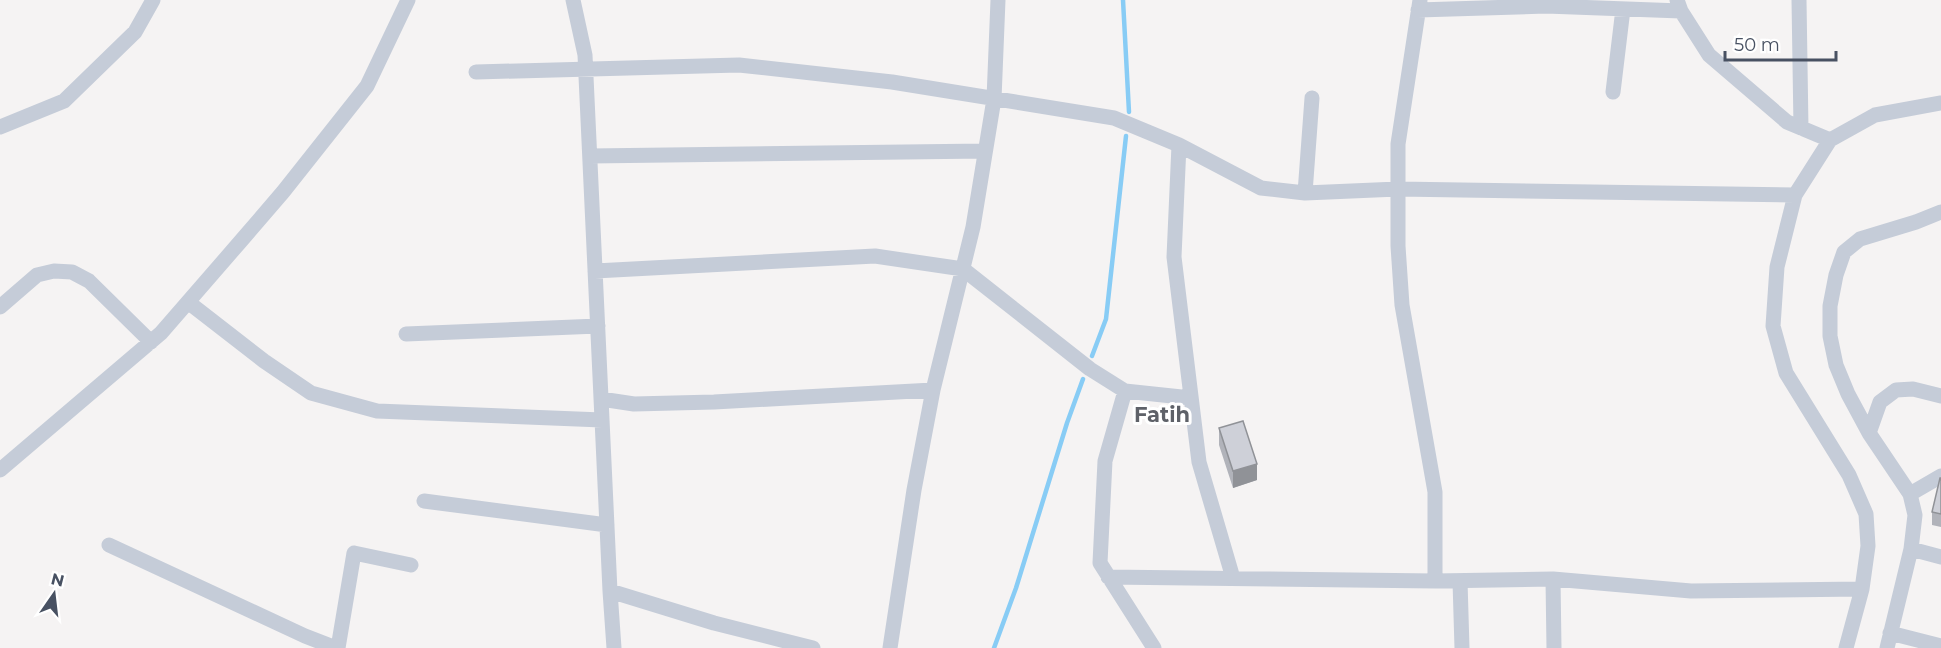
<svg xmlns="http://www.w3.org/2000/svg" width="1941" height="648" viewBox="0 0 1941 648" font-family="Montserrat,sans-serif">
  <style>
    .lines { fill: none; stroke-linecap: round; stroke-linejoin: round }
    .stream { stroke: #88ccf5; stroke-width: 4.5 }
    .minor { stroke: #c5ccd8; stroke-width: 15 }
    .wall { fill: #b1b3ba }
    .shaded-wall { fill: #909297 }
    .building { fill: #ced0d8; stroke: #909297; stroke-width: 1.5 }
    .labels { text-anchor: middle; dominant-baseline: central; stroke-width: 6; stroke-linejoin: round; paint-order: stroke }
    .district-label { font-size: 21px; font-weight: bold; fill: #5e6168; stroke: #fff }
  </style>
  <rect width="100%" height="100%" fill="#f5f3f3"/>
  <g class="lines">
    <!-- stream -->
    <path class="stream" d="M1123,0L1129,112
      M1092,356L1106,319L1126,136
      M994,648L1016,588L1067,423L1083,379"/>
    <!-- minor -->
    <path class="minor" d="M573,0L585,55L610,591L614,648
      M1420,0L1398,144V246L1402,305L1435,492V581
      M1677,0L1681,11L1709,55L1787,122L1830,140
      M1799,0L1801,128
      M1418,10L1546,6L1681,11
      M476,72L739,65L892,82L1114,118L1179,145L1261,188L1305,193L1398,189L1795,195
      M1613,92L1623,9
      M0,127L64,101L135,32L153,0
      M1179,145L1174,257L1199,462L1233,578
      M590,156L985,151
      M1305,193L1312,98
      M595,271L875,256L963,269L1090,369L1125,391L1191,398
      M188,302L264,361L311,393L377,411L602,420
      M0,307L37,275L54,271L72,272L89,281L151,342
      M406,334L598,326
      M1125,391L1105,461L1100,563L1154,648
      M601,399L634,404L714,402L933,390
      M1869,433L1880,402L1896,390L1913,389L1941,396
      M0,470L161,333L240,242L283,192L367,86L408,0
      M1910,494L1941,476
      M424,501L607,525
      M109,545L305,636L336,648
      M1911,549L1915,515L1910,494L1869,433L1848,394L1836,365L1830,336V306L1836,275L1844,252L1860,239L1916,222L1941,212
      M1108,577L1435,581L1553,579L1691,591L1862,589
      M1553,579L1554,648
      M1460,581L1462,648
      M610,591L714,623L813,648
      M1890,633L1941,646
      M338,648L354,553L411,565
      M890,648L914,490L933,390L973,227L994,99L998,0
      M1846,648L1862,589L1868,546L1866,514L1849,475L1786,373L1773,326L1777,267L1795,195L1830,140L1875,115L1941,103
      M1887,648L1911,549L1941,557"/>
  </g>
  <!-- wall -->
  <path class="wall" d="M1219,428L1257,480L1233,488L1219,445Z
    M1941,478V527L1932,525V512Z"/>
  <!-- shaded-wall -->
  <path class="shaded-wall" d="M1257,464V480L1233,488V471Z"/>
  <!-- building -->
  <path class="building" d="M1243,421L1257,464L1233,471L1219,428Z
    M1940,478H1941V514L1932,512Z"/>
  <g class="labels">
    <!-- district labels -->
    <g class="district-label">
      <text x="1162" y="414">Fatih</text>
    </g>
  </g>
  <!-- north arrow -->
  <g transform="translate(54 594) rotate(14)" stroke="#ffffff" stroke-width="4.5" paint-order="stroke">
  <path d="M0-4.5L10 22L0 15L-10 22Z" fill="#485162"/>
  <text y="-9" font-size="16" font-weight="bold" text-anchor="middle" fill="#485162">N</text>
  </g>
  <!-- scale -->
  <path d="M1725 51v9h111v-9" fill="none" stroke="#485162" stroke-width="3"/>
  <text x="1734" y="51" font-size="18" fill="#485162" stroke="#ffffff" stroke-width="4.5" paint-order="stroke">50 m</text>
</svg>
